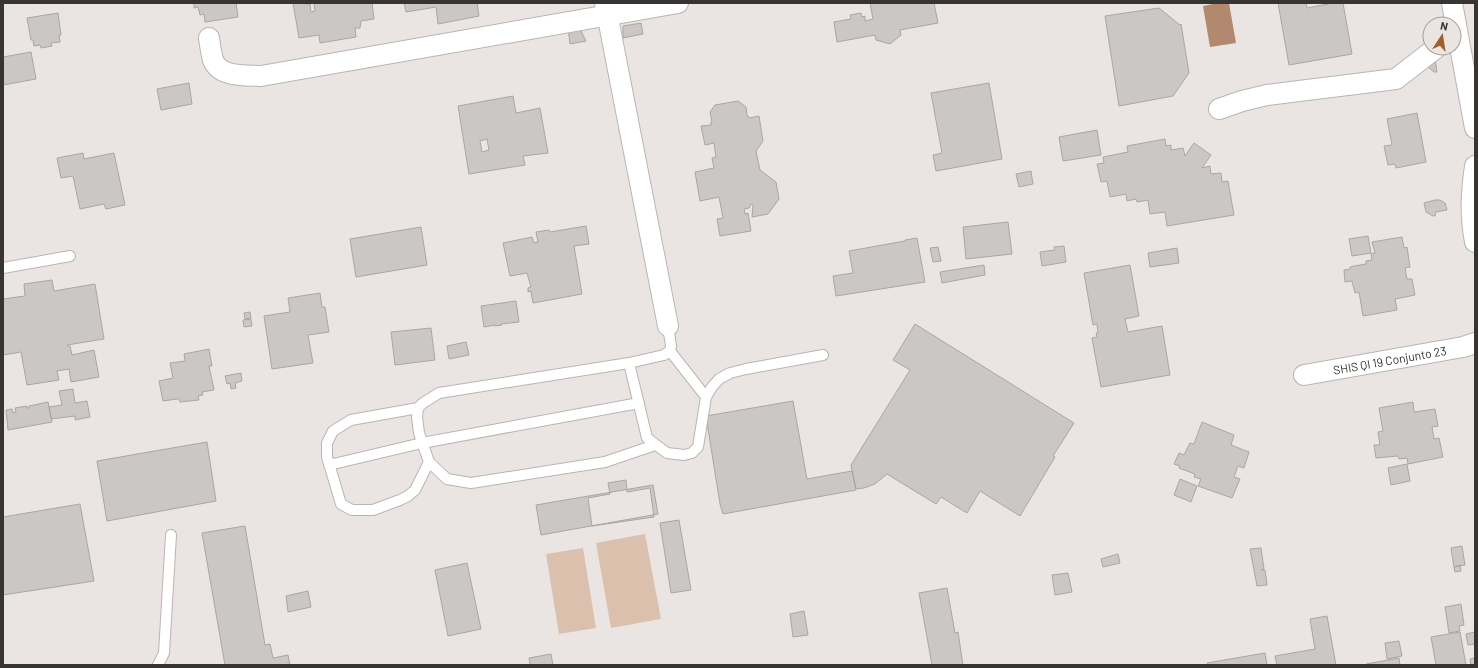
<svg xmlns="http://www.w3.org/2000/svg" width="1478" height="668" viewBox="0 0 1478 668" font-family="Barlow,sans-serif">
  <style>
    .green { fill: #dcc0ae }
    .water { fill: #b1896e }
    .building { fill: #cbc7c4; stroke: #aba6a3; fill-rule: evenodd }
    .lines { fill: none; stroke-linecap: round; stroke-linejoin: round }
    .lane-casing { stroke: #b9b5b2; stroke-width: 12 }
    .street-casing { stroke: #b9b5b2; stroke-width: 22 }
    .lane { stroke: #fff; stroke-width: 10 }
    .street { stroke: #fff; stroke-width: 20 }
    .labels { text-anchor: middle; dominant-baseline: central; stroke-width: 3.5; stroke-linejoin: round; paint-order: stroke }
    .street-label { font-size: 12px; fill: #373534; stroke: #eae5e2 }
  </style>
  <rect width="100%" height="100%" fill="#eae5e2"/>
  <!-- green -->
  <path class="green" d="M645,534L661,619L611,628L596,543Z
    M583,548L596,628L559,634L546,554Z"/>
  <!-- water -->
  <path class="water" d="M1218,3H1229L1236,43L1210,47L1203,6Z"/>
  <!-- building -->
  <path class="building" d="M194,3H236L238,17L205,22L204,14L200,15L198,7L194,8Z
    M293,3L310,4L311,12L315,11L314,3H372L374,19L361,21L360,28H355L356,37L320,43L319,35L299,38Z
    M404,3H477L479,16L438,24L436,7L406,12Z
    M870,3H934L938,23L900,30L901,35L890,44L876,40L875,35L837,42L834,22L851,19L850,15L861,13L862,17L865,16V21L873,19Z
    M1278,3H1306L1307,8L1333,3H1343L1352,54L1289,65Z
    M1159,8L1180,25L1181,24L1189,73L1173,96L1119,106L1105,16Z
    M58,13L61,35H59L60,42L51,43L52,46L41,48L40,45L34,46L33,40H31L27,18Z
    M641,23L643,34L623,38V26Z
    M568,28H577L581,31L586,41L570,44Z
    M31,52L36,79L3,85V57Z
    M1435,59L1437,72H1434L1422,62Z
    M189,83L192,104L161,110L157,89Z
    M989,83L1002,159L936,171L933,155L942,153L931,93Z
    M513,96L516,113L540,108L548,153L523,156L525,165L469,174L458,106ZM487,139L489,150L482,152L480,141Z
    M738,101L746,107L747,116H748L749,118L759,116L763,141L756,151L760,170L776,182L779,199L768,214L752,217L753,205L751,204L749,208L744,209L745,214L748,213L751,231L720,236L717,219L723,218L719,197L700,201L695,172L714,168L712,158L716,157L714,143L705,145L701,126L711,125V122H712L710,112L715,105Z
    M1417,113L1426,162L1396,168L1395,164L1388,165L1384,146L1392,145L1387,119Z
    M1097,130L1101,155L1063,161L1059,137Z
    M1165,139L1166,146L1171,145V150L1183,148L1185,156L1194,143L1211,155L1202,168L1210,166L1211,174L1221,173L1222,182L1228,181L1234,215L1167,226L1165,212L1150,214L1148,200L1137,202L1136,199L1127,201L1126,194L1110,197L1107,181L1101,182L1097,164L1104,163L1103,157L1128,152L1127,146Z
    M83,153L84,159L114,153L125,205L106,209L104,204L80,209L73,176L61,178L57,158Z
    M1031,171L1033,184L1019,187L1016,174Z
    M1435,200H1440L1445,203L1447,210L1436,212L1435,216H1433L1426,212L1424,203Z
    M1008,222L1012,254L966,259L963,227Z
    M586,226L589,244L574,246L582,294L533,303L531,291L528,292V288L531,287L527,273L510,276L503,243L532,237L534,243L538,242L536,232L549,230L550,232Z
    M421,227L427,265L356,277L350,239Z
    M1368,236L1371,253L1352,256L1349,239Z
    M1402,237L1404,248L1407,247L1410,267L1405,268L1407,279H1412L1415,295L1395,299L1397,310L1363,316L1359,292L1355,293L1352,281L1345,282L1344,270L1350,269V267L1354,266L1366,264V261L1372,260L1371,254L1375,253L1372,242Z
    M917,238L925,282L836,296L833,276L853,273L849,251L905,241V240Z
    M1064,246L1066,262L1042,266L1040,252L1055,250L1054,247Z
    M938,247L941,261L933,262L930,248Z
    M1177,248L1179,263L1150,267L1148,253Z
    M984,265L985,275L942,283L940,272Z
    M1130,265L1139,316L1125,319L1128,332L1162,326L1170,375L1101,387L1092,338L1097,337L1096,333H1098L1097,324L1093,325L1084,273Z
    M52,280L54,291L95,284L104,339L67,345L68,346H70L72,355L94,350L99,377L71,382L69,369L57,371L59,380L27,385L21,352L3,355V299L25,296L24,284Z
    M320,293L322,307H325L329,332L308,335L313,363L272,369L264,316L290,312L288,298Z
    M516,301L519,322L501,324L502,325L495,326V325L484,327L481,306Z
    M250,312L251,318L245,319L244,313Z
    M251,319L252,326L244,327L243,320Z
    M915,324L1074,423L1053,456L1055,457L1020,516L980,491L967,513L941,497L936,504L887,474L875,484L864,488L856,489L851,465L910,370L893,360Z
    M431,328L435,360L395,365L391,332Z
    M466,342L469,355L449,359L447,346Z
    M209,349L212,366H209L214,390L202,392L203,395L198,396L199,400L180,402L179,399H177L163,401L159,381L173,378L170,363L185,361L184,354Z
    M241,373L242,381L235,383L236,388L231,389L230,383L227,384L225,376Z
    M73,389L75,403L87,401L90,417L75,420V416L51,419L49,407L62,405L59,391Z
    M793,401L807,479L852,471L856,490L723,514L720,504L706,416Z
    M48,402L52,422L8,430L6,410L12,409L13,413L16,412L15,408L27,406V408H29V406Z
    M1413,402L1414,412L1435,409L1438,426L1432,427L1434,439L1439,438L1443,457L1408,464L1407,458L1399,459L1398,456L1376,458L1374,445H1380L1378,432L1383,431L1379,408Z
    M1202,422L1234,435L1231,445L1249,452L1244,468L1238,466L1234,477L1240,479L1232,498L1198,486L1201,479L1194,477L1195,474L1179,468L1180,466L1174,464L1179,453L1184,455L1190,443L1194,444Z
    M207,442L216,501L107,521L97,461Z
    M1407,464L1410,481L1391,485L1388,468Z
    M1180,479L1197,486L1191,502L1174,495Z
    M626,480L627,492L650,488L654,517L592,526L588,498L610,494L608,483Z
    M653,485L658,514L541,535L536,505Z
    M80,504L94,581L3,595V517Z
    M679,520L691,590L671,593L660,523Z
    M245,526L265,645L270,644L273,658L288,655L290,665H225L202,533Z
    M1462,546L1465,565L1454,567L1451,548Z
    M1261,548L1264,569L1261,570H1265L1267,585L1257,586L1250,549Z
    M1118,554L1120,563L1103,567L1101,559Z
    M467,563L481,629L448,636L435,570Z
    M1460,565L1461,571L1455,572L1454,567Z
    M1068,573L1072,592L1055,595L1052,575Z
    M947,588L955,633L958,632L963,665H932L919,593Z
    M308,591L311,607L288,612L286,596Z
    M1461,604L1464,625L1459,626L1460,631L1449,633L1445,607Z
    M804,611L808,635L793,637L790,614Z
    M1327,616L1336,665H1277L1275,656L1315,649L1310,619Z
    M1460,632L1466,665H1436L1431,637Z
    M1475,632V644L1468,645L1466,634Z
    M1399,641L1402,656L1387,659L1385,643Z
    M1265,653L1267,665H1208L1207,663Z
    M551,654L553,665H530L529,658Z
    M1399,658L1400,665H1366V664Z
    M1475,658V665H1471L1470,659Z"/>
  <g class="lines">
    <defs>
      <path id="lane" d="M3,268L70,256
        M670,351L706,397
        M629,363L647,438L667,453L684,455L692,453L698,447L706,397L712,387L719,379L730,373L746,369L823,355
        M418,408L351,420L333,431L327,443V457L341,504L352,510H373L400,500L408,496L415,490L429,462
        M655,445L605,462L471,483L447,479L429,462L419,433L417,417L418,408L423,403L439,393L629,363L664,355L670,351L671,346L668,326
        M329,465L422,443L639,403
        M158,665L164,653L171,535"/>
      <g id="street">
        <path d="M605,3L668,326"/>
        <path d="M1452,3L1475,128"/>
        <path d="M209,38C210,45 211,53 213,60C220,78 246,75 261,76L678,3"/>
        <path d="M1219,109L1242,101L1267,95L1396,79L1436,48"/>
        <path d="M1475,166C1471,194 1470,215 1475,242"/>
        <path id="s1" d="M1304,375L1463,347L1475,343"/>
      </g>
    </defs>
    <!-- lane casing -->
    <use href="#lane" class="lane-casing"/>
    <!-- street casing -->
    <use href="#street" class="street-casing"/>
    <!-- lane -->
    <use href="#lane" class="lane"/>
    <!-- street -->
    <use href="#street" class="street"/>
  </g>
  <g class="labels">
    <!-- street labels -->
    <g class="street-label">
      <text stroke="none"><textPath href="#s1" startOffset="87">SHIS QI 19 Conjunto 23</textPath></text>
    </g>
  </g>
  <!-- border -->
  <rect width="1478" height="668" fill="none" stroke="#373534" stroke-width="8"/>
  <!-- north arrow -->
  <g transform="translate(1442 36) rotate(12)"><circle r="19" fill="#eae5e2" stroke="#a29f9c"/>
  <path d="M0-3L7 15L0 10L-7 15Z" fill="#a05e2b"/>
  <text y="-6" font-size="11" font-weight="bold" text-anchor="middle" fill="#373534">N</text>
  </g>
</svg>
